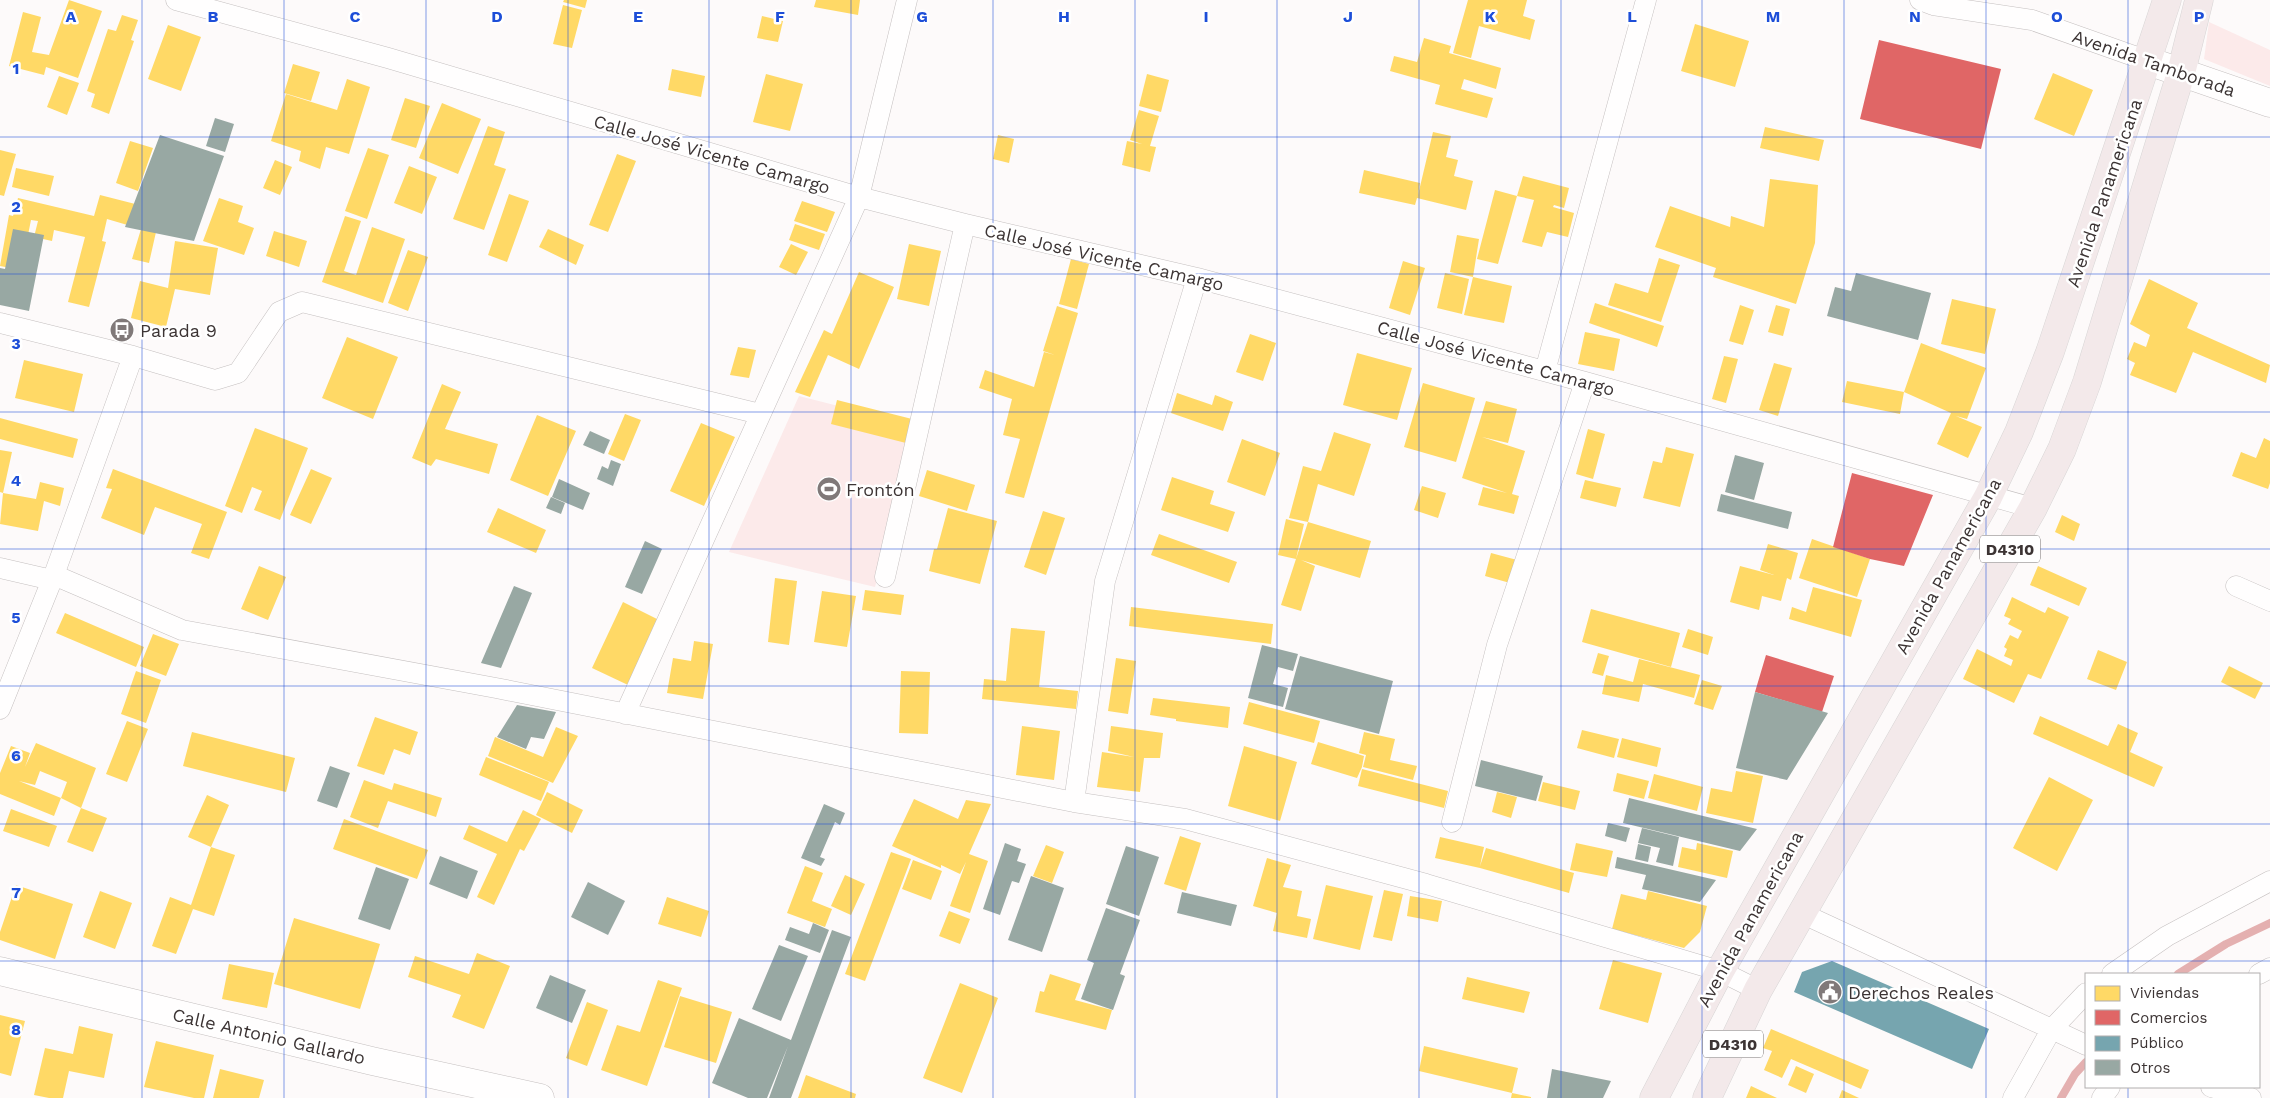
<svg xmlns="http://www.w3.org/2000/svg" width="2270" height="1098" viewBox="0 0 2270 1098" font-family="'Work Sans',sans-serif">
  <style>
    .green { fill: #fceaea }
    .homes { fill: #ffd966 }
    .shops { fill: #e06666 }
    .public { fill: #76a5af }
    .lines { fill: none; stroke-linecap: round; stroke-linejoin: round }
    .stream { stroke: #e4b0b0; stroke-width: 8 }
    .building { fill: #98a8a3 }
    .minor-casing { stroke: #c5c0c0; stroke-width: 21 }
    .secondary-casing { stroke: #c5c0c0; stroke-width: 29 }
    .primary-casing { stroke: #d7d5d5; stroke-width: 29 }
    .minor { stroke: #fffefe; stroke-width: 20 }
    .secondary { stroke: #fffefe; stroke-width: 28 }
    .primary { stroke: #f3e9ea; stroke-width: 28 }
    .grid { fill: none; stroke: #1d4ed8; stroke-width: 1; stroke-opacity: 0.55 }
    .labels { text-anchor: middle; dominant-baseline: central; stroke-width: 5; stroke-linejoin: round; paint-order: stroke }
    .shield { fill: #fff; stroke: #767171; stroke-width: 1 }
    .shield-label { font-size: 16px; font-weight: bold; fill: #3c3434 }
    .street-label { font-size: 18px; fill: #3c3434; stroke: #fff }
    .poi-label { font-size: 18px; fill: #3c3434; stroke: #fff; text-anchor: start }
    .grid-label { font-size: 16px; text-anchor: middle; font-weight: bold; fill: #1d4ed8; stroke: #fff; stroke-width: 5; stroke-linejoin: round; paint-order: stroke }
  </style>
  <rect width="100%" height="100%" fill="#fdfafa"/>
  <!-- green -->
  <path class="green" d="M2209,22L2270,50V86L2204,59Z
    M799,396L917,426L875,587L729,552Z"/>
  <!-- homes -->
  <path class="homes" d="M69,0L102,11L78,78L46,67L44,75L9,66L23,12L41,17L32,52L49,55Z
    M564,0H587L585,8L563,2Z
    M816,0H860L858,15L814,7Z
    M1468,0H1527L1523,16L1535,20L1530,40L1479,26L1471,58L1453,53Z
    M563,5L582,10L572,48L553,44Z
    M122,15L138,20L131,40L134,41L109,114L91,107L95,94L87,91L108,29L116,31Z
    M762,16L783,21L778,42L757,38Z
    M1695,24L1749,41L1735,87L1681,71Z
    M168,25L201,37L181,91L148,79Z
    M1424,38L1451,46L1449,53L1501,68L1496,89L1464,79L1461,89L1493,98L1487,118L1435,104L1440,85L1390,71L1394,56L1417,62Z
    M293,64L320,72L311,101L284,93Z
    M672,69L705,76L701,97L668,90Z
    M2053,73L2093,90L2074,136L2034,119Z
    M766,74L803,84L790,131L753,122Z
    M1147,74L1169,80L1161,112L1139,106Z
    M59,76L79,83L67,115L47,107Z
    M347,79L370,87L349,154L326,147L320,169L299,161L301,151L271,141L286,94L337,110Z
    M405,98L430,106L416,148L391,140Z
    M442,103L481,119L458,174L419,158Z
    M1139,110L1159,116L1150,146L1156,147L1150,172L1122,165L1127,141L1142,144L1130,140Z
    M488,126L505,132L494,165L506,169L484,230L453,219Z
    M1765,127L1824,140L1819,161L1760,148Z
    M1433,132L1451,136L1446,157L1458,160L1454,176L1473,181L1466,210L1417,198L1415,205L1359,193L1364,170L1420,183L1418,195Z
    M998,135L1014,139L1009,163L993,159Z
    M130,141L153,148L138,191L116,183Z
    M368,148L389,155L367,219L345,211Z
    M0,150L16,154L4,196L0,195Z
    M617,154L636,161L608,232L589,225Z
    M275,160L292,167L280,195L263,188Z
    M409,166L437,177L422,214L394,203Z
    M16,168L54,176L49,196L12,187Z
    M1523,176L1569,188L1564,208L1554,205L1553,207L1574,213L1568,237L1547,232L1542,247L1522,242L1534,200L1517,196Z
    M1770,179L1818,185L1815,243L1796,304L1713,277L1716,268L1655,247L1670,206L1730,227L1731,216L1764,227Z
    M1495,190L1517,196L1498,264L1477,259Z
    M509,194L529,201L507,262L488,255Z
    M100,195L147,207L141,229L107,219L102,241L106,242L89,307L68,302L85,237L54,230L52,241L34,237L38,221L31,220L21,270L0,266L9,215L13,216L18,198L94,216Z
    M219,198L243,206L238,222L254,228L244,255L203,241Z
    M802,201L835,212L827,232L794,221Z
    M345,216L361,221L344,271L356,275L372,227L405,239L383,303L322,282Z
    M795,224L825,234L819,250L789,240Z
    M141,229L156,232L149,263L132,259Z
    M548,229L584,245L576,265L539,247Z
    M274,231L307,241L299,267L266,256Z
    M1457,235L1479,239L1473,277L1512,286L1504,323L1464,315L1473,277L1450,272Z
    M175,241L218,248L210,295L175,289L166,327L131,318L140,281L168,288Z
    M791,244L808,252L796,275L779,267Z
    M909,244L941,251L929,306L897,299Z
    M408,250L428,257L408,311L388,303Z
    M1659,258L1680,265L1661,322L1608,305L1615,283L1648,293Z
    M1071,259L1089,264L1077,309L1059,304Z
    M1403,261L1425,268L1410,315L1389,308Z
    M859,272L894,287L859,369L828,355L810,397L795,392L824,330L832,334Z
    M1445,273L1469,279L1462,314L1437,308Z
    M2149,279L2198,303L2187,328L2270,365L2266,383L2193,352L2176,393L2130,375L2135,363L2127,359L2134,342L2146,347L2150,335L2130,324Z
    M1952,299L1996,309L1985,354L1941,344Z
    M1595,303L1664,326L1657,347L1589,323Z
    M1740,305L1754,310L1743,345L1729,341Z
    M1776,305L1790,309L1783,336L1768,332Z
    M1057,306L1078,313L1024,498L1005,493L1020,439L1003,435L1012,399L979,388L985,370L1034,387L1044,352L1055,355L1043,351Z
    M1585,332L1620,339L1614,371L1578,364Z
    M1250,334L1276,343L1263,381L1236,372Z
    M347,337L398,357L373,419L322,398Z
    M1921,343L1986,368L1967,419L1956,416L1982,427L1968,458L1937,444L1951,413L1904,392Z
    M738,347L756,350L749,378L730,375Z
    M1357,353L1412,368L1397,420L1343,405Z
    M1724,356L1738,359L1726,403L1712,399Z
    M24,360L83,374L74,412L15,398Z
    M1774,363L1792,368L1778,416L1759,410Z
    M1847,381L1904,392L1900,414L1842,402Z
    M1423,383L1475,398L1456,462L1404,447Z
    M442,384L461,392L445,429L498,444L489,474L436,459L431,466L412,458Z
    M1177,393L1212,405L1215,395L1233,402L1223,431L1171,413Z
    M837,400L912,419L906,443L831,424Z
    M1486,401L1517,409L1508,443L1482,437L1525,451L1512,494L1519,496L1514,514L1478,505L1483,487L1507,493L1462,478Z
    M625,414L641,420L624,461L608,454Z
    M537,415L576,431L548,496L510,480Z
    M0,418L78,439L73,458L0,439Z
    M701,423L735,437L704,506L670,491Z
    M255,428L308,448L280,520L254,510L262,491L252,487L242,513L225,506Z
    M1588,429L1605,434L1593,479L1576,474Z
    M1334,432L1371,444L1354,496L1318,484L1308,522L1371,541L1360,578L1301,560L1315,566L1301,611L1281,605L1308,522L1289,518L1303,466L1321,471Z
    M2264,438L2270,441V483L2268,489L2232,476L2241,452L2256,458Z
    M1242,439L1280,453L1265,496L1227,482Z
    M1666,447L1694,454L1680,507L1643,498L1653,461L1662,463Z
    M0,450L12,452L3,493L36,499L40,482L64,488L60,506L44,501L38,531L0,524L3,493L0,492Z
    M113,469L227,512L209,559L191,553L202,524L155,507L144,535L101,518L112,489L106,488Z
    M311,469L332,478L311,524L290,515Z
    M927,470L975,485L967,511L919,496Z
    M1172,477L1214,491L1210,504L1235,512L1228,532L1161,510Z
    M1585,480L1621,488L1616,507L1580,498Z
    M1422,486L1446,493L1438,518L1414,510Z
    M498,508L546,530L536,553L487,532Z
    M948,508L997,521L980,584L929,571L934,549H937Z
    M1043,511L1065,518L1046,575L1024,567Z
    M2062,515L2080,524L2074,541L2055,532Z
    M1286,519L1304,524L1296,559L1278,555Z
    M1159,534L1237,562L1229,583L1151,555Z
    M1812,539L1870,559L1857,597L1799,578Z
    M1768,544L1798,553L1791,580L1787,578L1781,601L1762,596L1759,610L1730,602L1740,566L1774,575L1760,570Z
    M1491,553L1517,560L1510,583L1485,576Z
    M259,566L286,577L268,620L241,609Z
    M2038,566L2087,588L2079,606L2030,585Z
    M775,578L797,581L789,645L768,642Z
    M1813,587L1862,600L1851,637L1789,619L1792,607L1806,612Z
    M865,590L904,595L901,615L862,610Z
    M822,591L856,596L847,647L814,642Z
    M2012,597L2045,613L2048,607L2069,617L2041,679L2028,674L2014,703L1963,679L1977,649L2011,666L2013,660L2004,656L2007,649L2004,647L2010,635L2018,639L2022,631L2008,624L2011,619L2004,616Z
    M623,602L659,620L628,685L592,668Z
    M1131,607L1273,624L1271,644L1129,626Z
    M1591,609L1680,633L1671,667L1582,642Z
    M65,613L144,647L136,667L56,633Z
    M1011,628L1045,631L1039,687L1078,691L1076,709L982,699L984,679L1006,681Z
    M1688,629L1713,637L1708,655L1682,647Z
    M153,634L179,644L166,676L140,666Z
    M694,641L713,644L703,699L667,693L673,658L691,661Z
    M2098,650L2127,662L2116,690L2087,679Z
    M1598,653L1609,656L1603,676L1592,673Z
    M1116,658L1136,661L1128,714L1108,711Z
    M1639,659L1700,675L1694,698L1643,684L1639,702L1602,694L1606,675L1633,682Z
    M2229,666L2263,683L2255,699L2221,682Z
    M136,671L161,680L146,723L121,714Z
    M901,671L930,672L928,734L899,733Z
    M1702,680L1722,686L1713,710L1694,704Z
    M1153,698L1230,707L1228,728L1176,721V719L1150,715Z
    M1249,702L1320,721L1314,743L1243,724Z
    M2040,716L2108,746L2118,724L2138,733L2130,752L2163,767L2154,787L2033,734Z
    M375,717L418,732L410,755L394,749L384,775L357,766Z
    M127,721L148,729L127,782L106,774Z
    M1022,726L1060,731L1054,780L1016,775Z
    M1111,726L1163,733L1160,758H1144L1140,792L1097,787L1102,752L1134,757L1108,751Z
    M556,727L578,736L553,783L488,756L495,737L543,757Z
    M1582,730L1619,739L1614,758L1577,748Z
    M192,732L295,758L286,792L183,766Z
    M1364,732L1395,739L1390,760L1417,766L1413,780L1363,767L1366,755L1359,753Z
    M1622,738L1661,748L1657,767L1617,757Z
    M1318,742L1364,756L1362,767L1357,778L1311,764Z
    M36,743L96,768L81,808L107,818L93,852L67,842L81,808L61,798L67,782L40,771L35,785L19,781L61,798L54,816L0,794V773L11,746L30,753L25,767Z
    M1244,746L1297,762L1280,821L1228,806Z
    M486,757L549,782L541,801L479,775Z
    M1362,769L1448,791L1444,808L1358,786Z
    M1736,771L1763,776L1753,823L1706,813L1711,788L1732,792Z
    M1617,773L1649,781L1644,799L1613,791Z
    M1654,774L1703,787L1697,811L1648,798Z
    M2049,777L2093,800L2057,871L2013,848Z
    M364,780L392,790L394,783L442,798L436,817L388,801L378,828L350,817Z
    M1543,782L1580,791L1575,810L1538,801Z
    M547,792L583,810L572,833L536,815Z
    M1497,792L1517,797L1511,818L1492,812Z
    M207,795L229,805L211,847L235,855L214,916L193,909L176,954L152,946L170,897L191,905L211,847L188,837Z
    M914,799L958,819L966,800L991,804L969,854L988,861L970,913L950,906L966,862L960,874L941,865V868L892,846Z
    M11,809L57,826L49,847L3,831Z
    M523,810L541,819L524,851L520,849L494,905L477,897L497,854L463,839L469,825L507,842Z
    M344,819L428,850L417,879L333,849Z
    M1180,836L1201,843L1186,891L1164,884Z
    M1440,837L1484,847L1480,866L1486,848L1574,873L1569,893L1480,868L1435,858Z
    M1576,843L1613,851L1607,877L1570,870Z
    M1697,843L1733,851L1727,878L1678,867L1682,847L1696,850Z
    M1046,845L1064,852L1052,883L1033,876Z
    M891,852L911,859L865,981L845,974Z
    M1267,858L1291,865L1283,887L1302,891L1297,916L1311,919L1307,938L1273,931L1277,913L1253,906Z
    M913,860L942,871L931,900L902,889Z
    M805,866L823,873L812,901L832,909L825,927L787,913Z
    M845,875L865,884L851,915L831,906Z
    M16,885L73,904L55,959L0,940V932Z
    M1326,885L1373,896L1360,950L1313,939Z
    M1384,890L1403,894L1392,941L1373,937Z
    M100,891L132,903L115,949L83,937Z
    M1648,891L1707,906L1700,932L1684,948L1612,929L1621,894L1646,900Z
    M1410,896L1442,901L1438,922L1407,916Z
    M667,897L709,911L701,937L658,924Z
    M949,911L970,919L960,944L939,936Z
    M294,918L380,944L360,1009L274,984Z
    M477,953L510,966L484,1029L452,1017L461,995L408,977L415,956L469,974Z
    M1613,960L1662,973L1648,1023L1599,1009Z
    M229,964L274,973L267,1008L222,999Z
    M1050,974L1081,984L1075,1000L1112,1010L1106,1030L1035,1012L1040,991L1044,992Z
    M1467,977L1530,992L1524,1013L1462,999Z
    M658,980L682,988L647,1086L601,1070L617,1025L640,1032Z
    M960,983L998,998L962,1093L923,1078Z
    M680,996L732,1012L716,1063L664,1047Z
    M587,1002L608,1010L587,1066L566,1058Z
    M0,1015L25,1021L11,1076L0,1073Z
    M79,1026L113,1034L104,1078L69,1071L63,1098H49L34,1095L45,1048L73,1054Z
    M1771,1029L1869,1070L1861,1089L1791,1059L1782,1078L1764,1070L1772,1051L1763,1048Z
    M156,1041L214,1055L204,1098H194L144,1087Z
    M1424,1046L1518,1068L1512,1093L1419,1071Z
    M1796,1066L1814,1074L1806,1093L1788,1085Z
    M220,1069L264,1080L259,1098H213Z
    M806,1075L856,1094L855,1098H798Z
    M1751,1086L1777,1098H1746Z
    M1842,1090L1859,1098H1839Z
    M1512,1093L1531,1097V1098H1511Z"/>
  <!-- shops -->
  <path class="shops" d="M1879,40L2001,69L1981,149L1860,119Z
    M1852,473L1933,495L1904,566L1870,559L1833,547Z
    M1766,655L1834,676L1822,712L1755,692Z"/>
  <!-- public -->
  <path class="public" d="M1832,961L1989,1029L1972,1069L1794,992L1802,972Z"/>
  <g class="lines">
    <!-- stream -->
    <path class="stream" d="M2178,974L2226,944L2270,923
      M2061,1098L2075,1074L2086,1062"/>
  </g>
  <!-- building -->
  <path class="building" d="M215,118L234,124L225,152L206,146Z
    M160,135L224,156L194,241L125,227Z
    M13,229L44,235L29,311L0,305V268L5,269Z
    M1856,273L1931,293L1918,340L1827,316L1835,287L1851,291Z
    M590,431L610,440L604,454L583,445Z
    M1735,455L1764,463L1754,500L1725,492Z
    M611,460L621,464L613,486L597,479L602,466L608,469Z
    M559,479L590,493L583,510L552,497Z
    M1721,494L1792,512L1788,529L1717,511Z
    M551,497L565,503L561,514L546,508Z
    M645,541L662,549L642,594L625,587Z
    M514,586L532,593L501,668L481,663Z
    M1262,645L1298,654L1293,671L1278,667L1273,684L1288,688L1283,707L1248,698Z
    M1300,656L1393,681L1379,734L1285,709Z
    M1755,692L1828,713L1787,780L1736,768Z
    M517,705L556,712L544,739L531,737L526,749L497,737Z
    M1481,760L1543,776L1536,801L1475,786Z
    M330,766L350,773L337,808L317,801Z
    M1629,798L1757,829L1740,851L1623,823Z
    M824,804L845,813L840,825L835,822L820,857L825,859L821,866L801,858Z
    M1608,823L1630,828L1626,842L1605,836Z
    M1642,828L1679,837L1673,866L1656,862L1660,848L1638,843Z
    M1005,843L1021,849L1017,861L1026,864L1019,883L1012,881L1000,915L983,909Z
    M1638,844L1651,847L1648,862L1635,859Z
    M1126,846L1159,857L1139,916L1106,904Z
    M440,856L478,871L467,899L429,884Z
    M1617,857L1716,880L1700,902L1642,889L1646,875L1615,868Z
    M376,867L409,879L390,930L358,919Z
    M1031,876L1064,888L1042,952L1008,940Z
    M588,882L625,901L608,935L571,917Z
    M1182,892L1237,905L1231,926L1177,913Z
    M1106,908L1140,920L1120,974L1125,976L1113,1010L1081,999L1094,963L1087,960Z
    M813,923L829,930L820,953L785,940L790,927L809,934Z
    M832,930L851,937L791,1098H769L788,1046L767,1098H748L712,1083L739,1018L791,1040Z
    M779,945L808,956L781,1021L752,1009Z
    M550,975L586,990L572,1023L536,1008Z
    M1552,1069L1611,1081L1603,1098H1547Z"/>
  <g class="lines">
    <defs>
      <path id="minor" d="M176,0L388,58L859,197L965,224L1197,278L1585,382L2033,508
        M1920,0L1933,5L2032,20L2148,61
        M0,323L133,356L215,380L238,373L279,312L302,302L760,414
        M1545,371L1646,0
        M0,568L52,580
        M54,575L182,630L496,688L1074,802L1185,819L1426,884L1720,971L1758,990
        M885,577L965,224
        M2236,586L2270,601
        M0,709L54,575L133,356
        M625,714L859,197L907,0
        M1074,802L1105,581L1197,278
        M1452,822L1497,645L1585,382
        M1801,913L2086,1045
        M2112,974L2167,936L2270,881
        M2259,974L2270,968
        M2211,1087L2251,1098
        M2013,1098L2051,1030L2086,993
        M2102,1098L2110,1087"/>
      <path id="secondary" d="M2148,61L2270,103
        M0,971L372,1061L540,1098"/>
      <path id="primary" d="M1654,1098L1720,971L1988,497L2019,432L2050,352L2167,0
        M1707,1098L1758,990L2033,508L2062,449L2087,382L2181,73L2199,0"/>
    </defs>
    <!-- minor casing -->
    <use href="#minor" class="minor-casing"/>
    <!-- secondary casing -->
    <use href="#secondary" class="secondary-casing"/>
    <!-- primary casing -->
    <use href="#primary" class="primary-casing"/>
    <!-- minor -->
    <use href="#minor" class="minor"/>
    <!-- secondary -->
    <use href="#secondary" class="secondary"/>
    <!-- primary -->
    <use href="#primary" class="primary"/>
  </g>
  <!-- grid -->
  <path class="grid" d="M142,0V1098M284,0V1098M426,0V1098M568,0V1098M709,0V1098M851,0V1098M993,0V1098M1135,0V1098M1277,0V1098M1419,0V1098M1561,0V1098M1702,0V1098M1844,0V1098M1986,0V1098M2128,0V974M0,137H2270M0,274H2270M0,412H2270M0,549H2270M0,686H2270M0,824H2270M0,961H2270M2128,1087V1098"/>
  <!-- icons -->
  <defs>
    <symbol id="bus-disc" viewBox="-11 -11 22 22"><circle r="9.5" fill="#807979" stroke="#fff"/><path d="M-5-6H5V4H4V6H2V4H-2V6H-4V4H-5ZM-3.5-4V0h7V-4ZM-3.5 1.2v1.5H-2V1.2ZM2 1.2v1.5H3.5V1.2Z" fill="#fff"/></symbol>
    <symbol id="stadium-disc" viewBox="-11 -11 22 22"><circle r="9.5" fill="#807979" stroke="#fff"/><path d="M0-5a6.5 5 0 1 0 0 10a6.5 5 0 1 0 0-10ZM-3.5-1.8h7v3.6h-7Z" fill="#fff"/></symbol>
    <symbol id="civic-disc" viewBox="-11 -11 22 22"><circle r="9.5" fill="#807979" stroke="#fff"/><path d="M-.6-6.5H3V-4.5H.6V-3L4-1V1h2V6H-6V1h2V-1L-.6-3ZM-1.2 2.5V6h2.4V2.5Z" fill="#fff"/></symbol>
  </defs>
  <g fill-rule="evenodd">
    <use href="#bus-disc" x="108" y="316" width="28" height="28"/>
    <use href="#stadium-disc" x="815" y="475" width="28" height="28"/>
    <use href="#civic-disc" x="1816" y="978" width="28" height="28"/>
  </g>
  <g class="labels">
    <!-- shield labels -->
    <g class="shield">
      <rect x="1980" y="535.5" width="60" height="27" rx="4"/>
      <rect x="1703" y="1030.5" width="60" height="27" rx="4"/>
    </g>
    <g class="shield-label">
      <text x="2010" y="549">D4310</text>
      <text x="1733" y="1044">D4310</text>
    </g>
    <!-- street labels -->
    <g class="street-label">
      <text transform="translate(2154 63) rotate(19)">Avenida Tamborada</text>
      <text transform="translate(712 154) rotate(16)">Calle José Vicente Camargo</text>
      <text transform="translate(2104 193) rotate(-71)">Avenida Panamericana</text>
      <text transform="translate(1104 257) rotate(13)">Calle José Vicente Camargo</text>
      <text transform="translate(1496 358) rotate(15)">Calle José Vicente Camargo</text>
      <text transform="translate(1948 566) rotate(-61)">Avenida Panamericana</text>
      <text transform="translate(1750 919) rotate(-61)">Avenida Panamericana</text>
      <text transform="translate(269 1036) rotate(13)">Calle Antonio Gallardo</text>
    </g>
    <!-- poi labels -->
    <g class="poi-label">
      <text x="140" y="330">Parada 9</text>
      <text x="846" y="489">Frontón</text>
      <text x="1848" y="992">Derechos Reales</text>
    </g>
  </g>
  <g class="grid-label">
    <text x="71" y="22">A</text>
    <text x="213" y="22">B</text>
    <text x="355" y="22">C</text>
    <text x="497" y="22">D</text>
    <text x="638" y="22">E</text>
    <text x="780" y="22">F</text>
    <text x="922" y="22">G</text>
    <text x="1064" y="22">H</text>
    <text x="1206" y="22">I</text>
    <text x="1348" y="22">J</text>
    <text x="1490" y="22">K</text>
    <text x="1632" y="22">L</text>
    <text x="1773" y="22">M</text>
    <text x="1915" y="22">N</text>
    <text x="2057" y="22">O</text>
    <text x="2199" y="22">P</text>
    <text x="16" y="74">1</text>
    <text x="16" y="212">2</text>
    <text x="16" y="349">3</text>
    <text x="16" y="486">4</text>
    <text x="16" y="623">5</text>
    <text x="16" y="761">6</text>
    <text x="16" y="898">7</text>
    <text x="16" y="1035">8</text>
  </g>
  <!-- legend -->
  <rect x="2085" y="973" width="175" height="115" fill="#ffffff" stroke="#b1aeae"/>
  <rect x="2095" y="986" width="25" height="15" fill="#ffd966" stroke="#b1aeae"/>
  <text x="2130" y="998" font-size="15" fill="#3c3434">Viviendas</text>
  <rect x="2095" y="1010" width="25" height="15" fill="#e06666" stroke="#b1aeae"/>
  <text x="2130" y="1023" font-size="15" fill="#3c3434">Comercios</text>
  <rect x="2095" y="1036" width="25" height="15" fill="#76a5af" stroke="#b1aeae"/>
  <text x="2130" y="1048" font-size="15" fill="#3c3434">Público</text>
  <rect x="2095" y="1060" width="25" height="15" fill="#98a8a3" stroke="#b1aeae"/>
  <text x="2130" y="1073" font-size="15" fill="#3c3434">Otros</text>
</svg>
